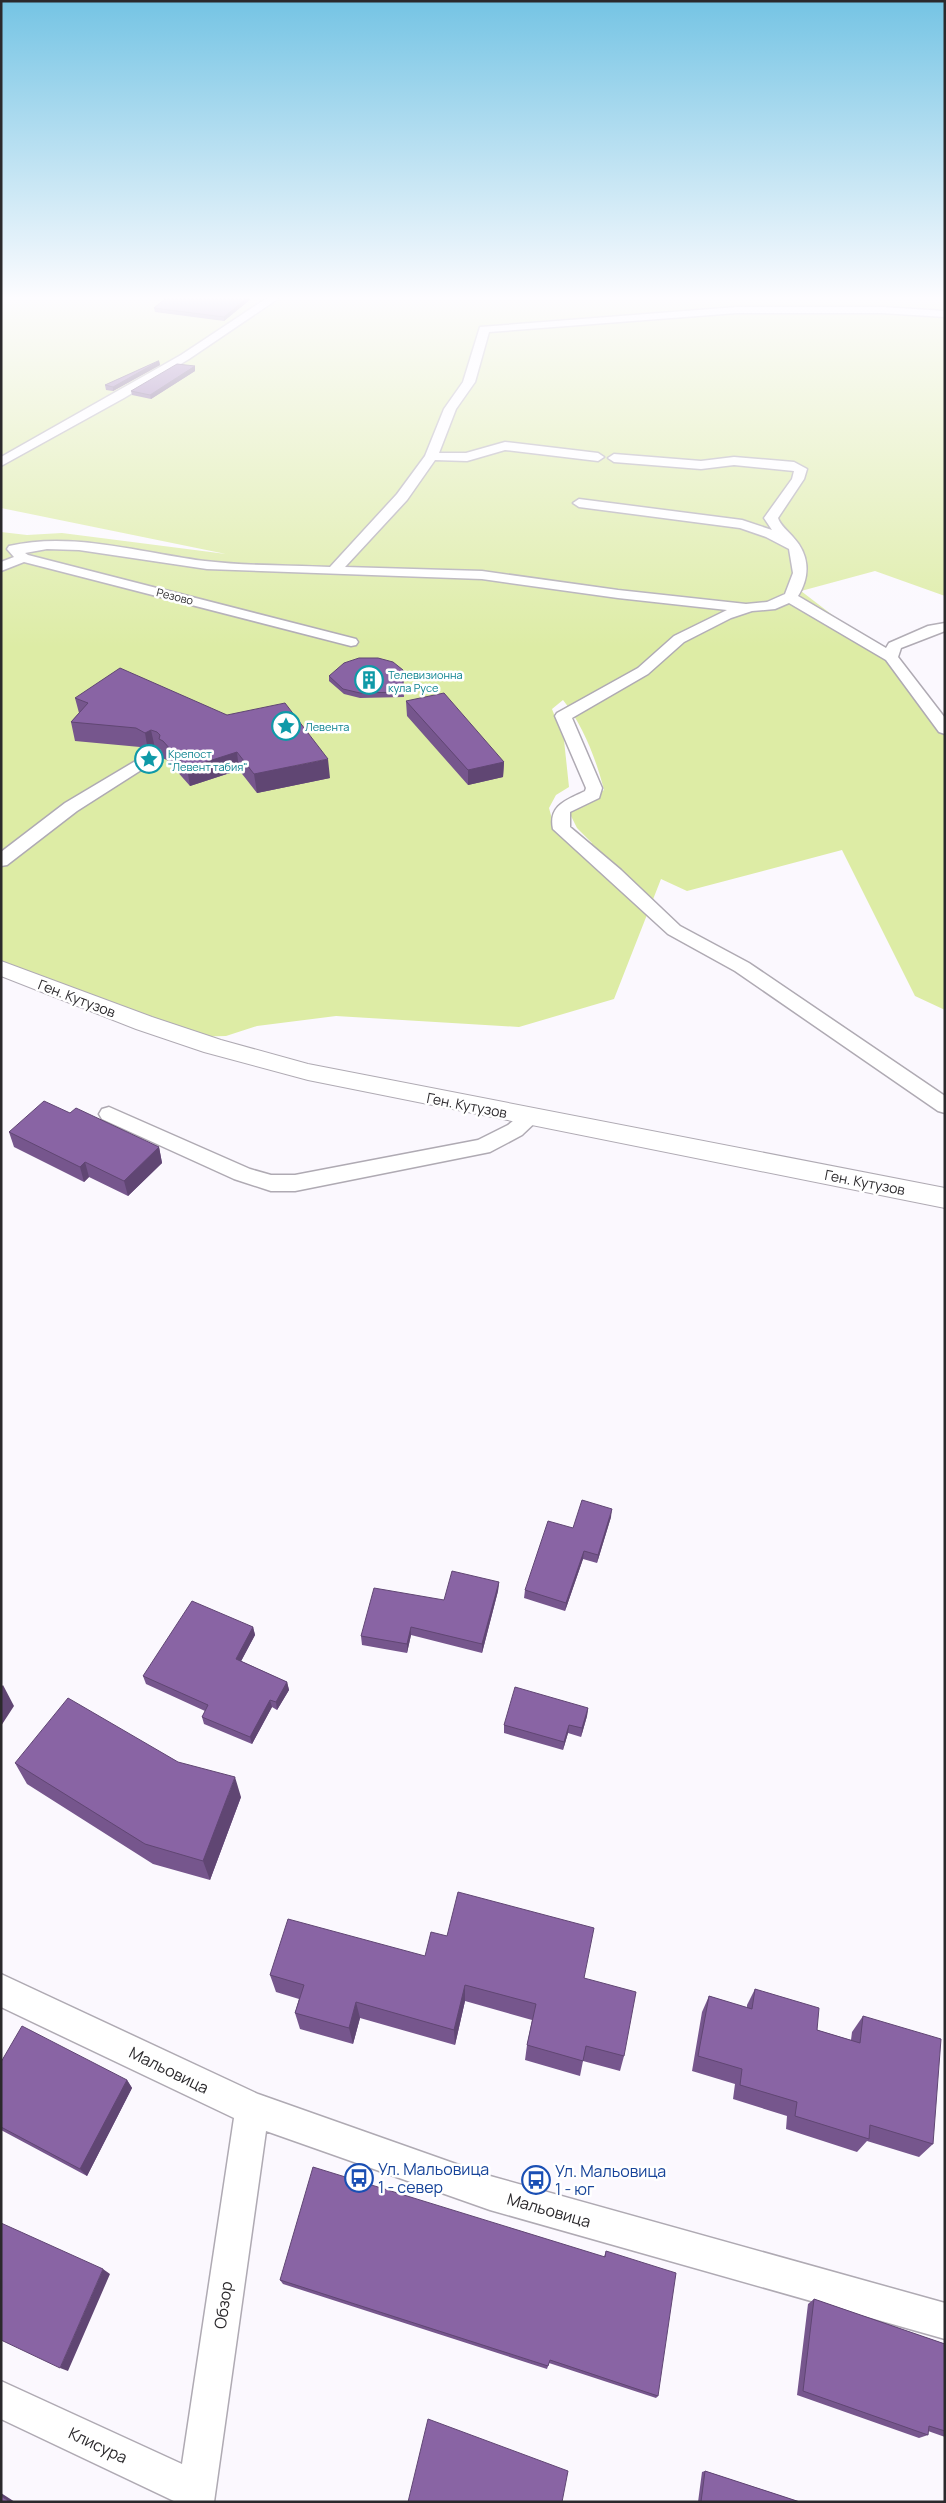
<svg xmlns="http://www.w3.org/2000/svg" width="946" height="2503" viewBox="0 0 946 2503" font-family="Manrope,sans-serif">
  <style>
    .green { fill: #ddeca5; fill-rule: evenodd }
    .lines { fill: none; stroke-linecap: round; stroke-linejoin: round }
    .street-casing { stroke: #afaab3; stroke-width: 3 }
    .secondary-casing { stroke: #afaab3; stroke-width: 2 }
    .street { fill: #fff; fill-rule: evenodd }
    .secondary { fill: #fff; fill-rule: evenodd }
    .wall { fill: #76568d }
    .shaded-wall { fill: #604673 }
    .building { fill: #8964a4; stroke: #604673 }
    .labels { text-anchor: middle; dominant-baseline: central; stroke-width: 5; stroke-linejoin: round; paint-order: stroke }
    .far-street-label { font-size: 11px; fill: #2b292c; stroke: #fff }
    .far-culture-label { font-size: 11px; fill: #0d838f; stroke: #fff; text-anchor: start }
    .street-label { font-size: 14px; fill: #2b292c; stroke: #fff }
    .near-street-label { font-size: 16px; fill: #2b292c; stroke: #fff }
    .near-transit-label { font-size: 16px; fill: #164399; stroke: #fff; text-anchor: start }
  </style>
  <rect width="100%" height="100%" fill="#fbf8fe"/>
  <!-- green -->
  <path class="green" d="M1,298H945V596L875,571L801,591L904,670L945,724V1010L915,996L842,850L687,891L661,879L614,999L519,1027L336,1016L257,1026L226,1036L187,1037L1,968V532L27,535L62,533L226,554L1,508ZM563,700C583,725 596,759 604,790L569,812L577,828L592,843L583,847L552,819L549,808L556,795L569,787L564,740L552,709Z"/>
  <g class="lines">
    <defs>
      <path id="street" d="M267,298H279L189,359L124,398L1,466V457L181,355Z
        M737,307H882L945,311V317L882,313H737L489,332L475,382L456,409L439,453H466L505,442L598,453L604,457L598,461L505,450L467,461L435,460L407,500L345,567L482,571L618,590L746,604L767,602L785,594L793,573L789,549L766,537L740,528L579,507L573,503L579,499L742,520L772,530L764,518L792,479L794,471L734,465L701,469L614,462L608,458L614,454L701,461L734,457L794,462L807,469L804,479L778,518C780,525 788,531 793,537C809,554 811,575 798,596L886,648L889,643L928,626L945,623V631L901,648L898,657L945,718V734L939,732L886,660L789,603L775,609L752,611L731,618L684,642L648,674L572,718L602,788L599,798L570,812V827L621,870L680,926L749,963L945,1096V1113L938,1111L735,971L668,934L553,829C548,805 567,800 585,791L586,788L555,716L557,713L638,668L674,636L727,610L618,598L482,579L207,569L79,550L47,549L25,553L28,555L356,639L358,642L356,645L351,646L24,562L1,571V562L14,557L7,549L9,546C72,531 142,553 205,561C246,566 289,565 330,567L397,494L425,456L444,409L463,382L480,327Z
        M154,750L160,752L162,755L160,758L77,811L7,865L1,866V852L65,803Z
        M109,1107L250,1169L271,1175H295L478,1140L508,1125L524,1112L531,1110L538,1112L541,1117L522,1135L490,1152L295,1191H271L234,1179L102,1119L99,1114L102,1109Z
        M1,1974L258,2094L490,2176L945,2303V2339L490,2210L266,2131L214,2502H176L1,2419V2381L182,2464L234,2118L1,2007Z"/>
      <path id="secondary" d="M1,961L152,1017L221,1040L308,1064L945,1188V1208L308,1080L204,1052L136,1029L1,976Z"/>
    </defs>
    <!-- street casing -->
    <use href="#street" class="street-casing"/>
    <!-- secondary casing -->
    <use href="#secondary" class="secondary-casing"/>
    <!-- street -->
    <use href="#street" class="street"/>
    <!-- secondary -->
    <use href="#secondary" class="secondary"/>
  </g>
  <!-- wall -->
  <path class="wall" d="M166,298H252L224,321L155,312L154,308Z
    M159,361L160,365L113,391L106,390L105,385Z
    M195,366V371L151,399L132,395L131,391Z
    M403,670L404,697L360,698L344,694L329,681V676Z
    M75,698L330,778L257,793L239,770L190,786L167,760L162,758L161,750L155,748L148,751L140,747L75,741L71,722L79,713Z
    M406,701L504,762L503,777L468,785L407,716Z
    M70,1113L159,1147L162,1163L128,1196L89,1177L84,1182L14,1147L9,1132Z
    M611,1517L597,1563L583,1559L565,1611L524,1598L525,1590L573,1528Z
    M499,1582L498,1591L482,1653L411,1635L407,1653L362,1645L361,1636L444,1600Z
    M253,1627L255,1635L241,1661L287,1682L289,1690L277,1710L272,1707L252,1744L204,1724L202,1717L205,1711L146,1684L143,1676Z
    M588,1708L587,1716L581,1737L568,1733L563,1750L504,1733V1725Z
    M15,1763L241,1797L210,1880L153,1864L27,1784Z
    M425,1956L584,1978L624,2056L620,2071L583,2061L580,2076L525,2060L527,2045L532,2020L465,2001L455,2045L360,2018L353,2044L300,2029L295,2013L299,1999L276,1992L270,1975Z
    M755,1989L817,2030L851,2040L852,2032L863,2016L933,2144L919,2157L867,2141L857,2152L786,2129L787,2116L733,2099L735,2084L692,2071L702,2012L709,1996L747,2008V2005Z
    M1,2062L127,2080L132,2088L87,2176L1,2130Z
    M606,2251L658,2396L656,2398L549,2363L547,2369L283,2284L280,2280L604,2257Z
    M814,2299L945,2344V2437L928,2431V2435L919,2438L797,2395L808,2304Z
    M705,2471L800,2502H698L702,2472Z"/>
  <!-- shaded-wall -->
  <path class="shaded-wall" d="M247,298H252L224,321V317Z
    M159,361L160,365L113,391V387Z
    M195,366V371L151,399L150,395Z
    M151,730L155,748L148,751L145,733Z
    M237,752L239,770L190,786L187,768Z
    M328,759L330,778L257,793L254,774Z
    M504,762L503,777L468,785V770Z
    M159,1147L162,1163L128,1196L124,1181Z
    M85,1162L89,1177L84,1182L80,1167Z
    M612,1509L611,1517L597,1563L598,1555Z
    M584,1551L583,1559L565,1611L566,1603Z
    M499,1582L498,1591L482,1653V1644Z
    M253,1627L255,1635L238,1667L236,1659Z
    M411,1627V1635L407,1653V1644Z
    M287,1682L289,1690L277,1710L276,1702Z
    M3,1685L14,1706L1,1726V1687Z
    M270,1700L272,1707L252,1744L250,1737Z
    M588,1708L587,1716L581,1737L582,1728Z
    M569,1725L568,1733L563,1750L564,1742Z
    M235,1777L241,1797L210,1880L203,1861Z
    M465,1985V2001L455,2045L454,2030Z
    M356,2002L360,2018L353,2044L349,2028Z
    M127,2080L132,2088L87,2176L80,2169Z
    M103,2269L110,2274L68,2371L60,2368Z
    M1,2493L15,2502H10L1,2496Z"/>
  <!-- building -->
  <path class="building" d="M166,298H247L224,317L154,308Z
    M158,361H159L113,387L105,385Z
    M177,364L195,366L150,395L131,391Z
    M359,658H378L393,662L403,670V692L360,693L343,689L329,676L344,663Z
    M120,668L227,715L285,703L328,759L254,774L237,752L187,768L163,741L159,739L160,735L157,732L151,730L145,733L136,728L71,722L88,703L75,698Z
    M444,693L504,762L468,770L406,701Z
    M44,1101L70,1113L76,1108L159,1147L124,1181L85,1162L80,1167L9,1132Z
    M582,1500L612,1509L598,1555L584,1551L566,1603L525,1590L548,1521L573,1528Z
    M452,1571L499,1582L482,1644L411,1627L407,1644L361,1636L374,1588L444,1600Z
    M192,1601L253,1627L236,1659L287,1682L276,1702L270,1700L250,1737L202,1717L208,1705L143,1676Z
    M515,1687L588,1708L582,1728L569,1725L564,1742L504,1725Z
    M68,1698L178,1762L235,1777L203,1861L145,1844L15,1763Z
    M458,1892L594,1928L584,1978L636,1992L624,2056L586,2046L583,2061L527,2045L536,2004L465,1985L454,2030L356,2002L349,2028L295,2013L304,1985L270,1975L288,1919L425,1956L431,1932L447,1936Z
    M755,1989L819,2008L817,2030L860,2043L863,2016L941,2039L933,2144L870,2125L869,2139L795,2116L797,2102L740,2085L742,2069L698,2056L709,1996L752,2009Z
    M22,2026L127,2080L80,2169L1,2127V2062Z
    M313,2167L605,2257L606,2251L676,2273L658,2396L550,2360L548,2366L280,2280Z
    M1,2223L103,2269L60,2368L1,2340Z
    M814,2299L945,2344V2431L929,2426L928,2435L803,2391Z
    M428,2419L568,2471L562,2502H408Z
    M705,2471L800,2502H701Z
    M1,2496L10,2502H1Z"/>
  <!-- sky -->
  <linearGradient id="sky" x2="0" y2="1"><stop stop-color="#75c4e4"/><stop offset="0.46" stop-color="#fdfcff"/><stop offset="1" stop-color="#fdfcff" stop-opacity="0"/></linearGradient>
  <rect width="946" height="648" fill="url(#sky)"/>
  <!-- icons -->
  <defs>
    <symbol id="building-ring" viewBox="-11 -11 22 22"><circle r="9.5" fill="#fff" stroke="#0f9aa8" stroke-width="1.5"/><path d="M-4-6H4V6H1V3H-1V6H-4ZM-2.5-4.3h1.7v1.8h-1.7ZM.8-4.3h1.7v1.8H.8ZM-2.5-1h1.7V.8h-1.7ZM.8-1h1.7V.8H.8Z" fill="#0f9aa8"/></symbol>
    <symbol id="sight-ring" viewBox="-11 -11 22 22"><circle r="9.5" fill="#fff" stroke="#0f9aa8" stroke-width="1.5"/><path d="M0-6L1.8-2.2L6-1.7L2.9 1.2L3.7 5.4L0 3.3L-3.7 5.4L-2.9 1.2L-6-1.7L-1.8-2.2Z" fill="#0f9aa8"/></symbol>
    <symbol id="bus-ring" viewBox="-11 -11 22 22"><circle r="9.5" fill="#fff" stroke="#1a4fb4" stroke-width="1.5"/><path d="M-5-6H5V4H4V6H2V4H-2V6H-4V4H-5ZM-3.5-4V0h7V-4ZM-3.5 1.2v1.5H-2V1.2ZM2 1.2v1.5H3.5V1.2Z" fill="#1a4fb4"/></symbol>
  </defs>
  <g fill-rule="evenodd">
    <use href="#building-ring" x="353" y="664" width="32" height="32"/>
    <use href="#sight-ring" x="270" y="710" width="32" height="32"/>
    <use href="#sight-ring" x="133" y="743" width="32" height="32"/>
    <use href="#bus-ring" x="343" y="2162" width="32" height="32"/>
    <use href="#bus-ring" x="520" y="2164" width="32" height="32"/>
  </g>
  <g class="labels">
    <!-- far-street labels -->
    <g class="far-street-label">
      <text transform="translate(175 596) rotate(14)">Резово</text>
    </g>
    <!-- far-culture labels -->
    <g class="far-culture-label">
      <text x="388" y="674">Телевизионна<tspan x="388" dy="13">кула Русе</tspan></text>
      <text x="305" y="726">Левента</text>
      <text x="168" y="753">Крепост<tspan x="168" dy="13">"Левент табия"</tspan></text>
    </g>
    <!-- street labels -->
    <g class="street-label">
      <text transform="translate(77 998) rotate(21)">Ген. Кутузов</text>
      <text transform="translate(467 1105) rotate(11)">Ген. Кутузов</text>
      <text transform="translate(865 1182) rotate(11)">Ген. Кутузов</text>
    </g>
    <!-- near-street labels -->
    <g class="near-street-label">
      <text transform="translate(169 2070) rotate(26)">Мальовица</text>
      <text transform="translate(549 2210) rotate(16)">Мальовица</text>
      <text transform="translate(223 2305) rotate(-82)">Обзор</text>
      <text transform="translate(98 2445) rotate(25)">Клисура</text>
    </g>
    <!-- near-transit labels -->
    <g class="near-transit-label">
      <text x="378" y="2169">Ул. Мальовица<tspan x="378" dy="18">1 - север</tspan></text>
      <text x="555" y="2171">Ул. Мальовица<tspan x="555" dy="18">1 - юг</tspan></text>
    </g>
  </g>
  <!-- border -->
  <rect width="946" height="2503" fill="none" stroke="#2b292c" stroke-width="5"/>
</svg>
